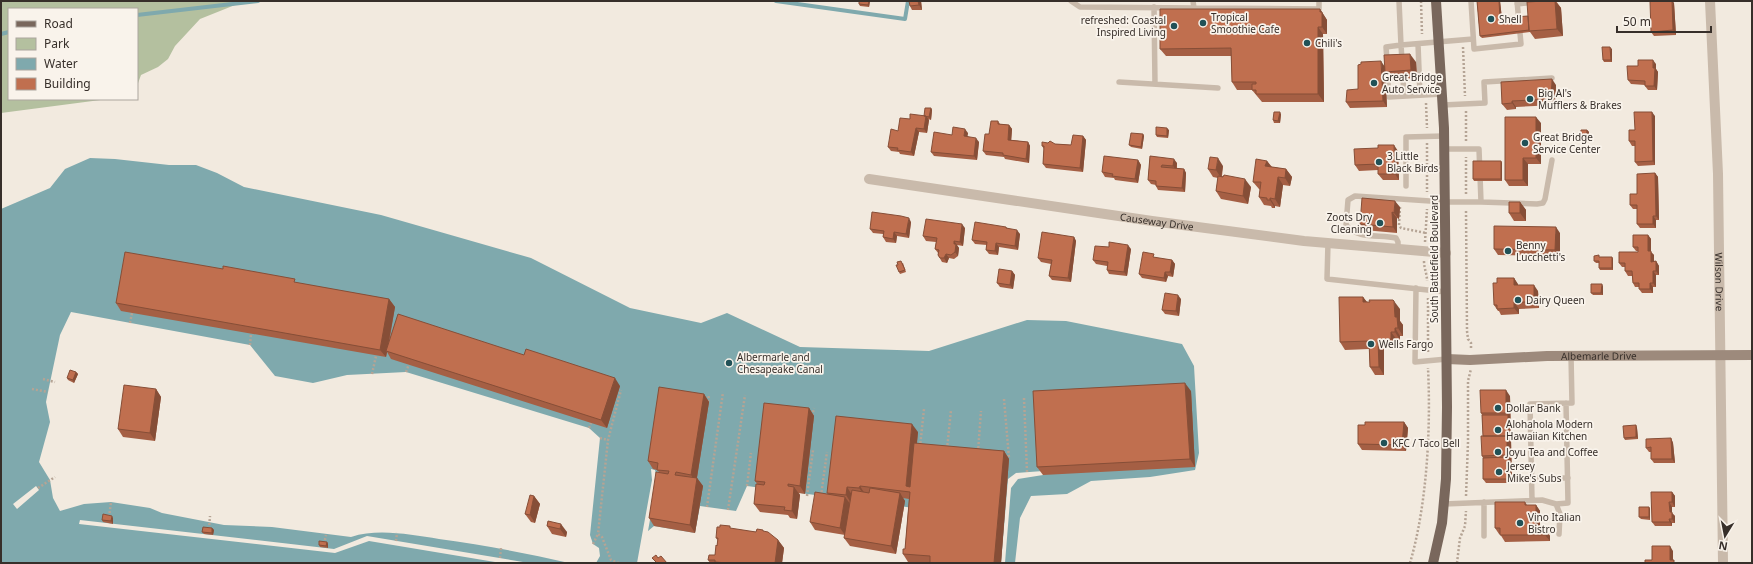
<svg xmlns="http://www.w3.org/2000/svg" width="1753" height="564" viewBox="0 0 1753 564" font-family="'Noto Sans',sans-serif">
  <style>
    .green { fill: #b4c09f }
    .water { fill: #7fa9ad }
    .pier { fill: #f2eadf }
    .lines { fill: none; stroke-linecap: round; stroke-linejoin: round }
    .stream { stroke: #7fa9ad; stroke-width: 4 }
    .path { stroke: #b5a495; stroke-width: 2.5; stroke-dasharray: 2 2; stroke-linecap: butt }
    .lane { stroke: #c9baab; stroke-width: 5.5 }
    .street { stroke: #c9baab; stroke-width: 10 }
    .secondary { stroke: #9d8a7c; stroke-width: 10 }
    .primary { stroke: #79675c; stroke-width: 10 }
    .wall { fill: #a55f44 }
    .shaded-wall { fill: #864e37 }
    .building { fill: #c06f4f; stroke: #864e37 }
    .poi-dot { fill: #215157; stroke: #f9f3eb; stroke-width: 1.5 }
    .labels { text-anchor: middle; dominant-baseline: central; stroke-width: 3.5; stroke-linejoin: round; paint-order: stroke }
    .poi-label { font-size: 10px; fill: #372f2a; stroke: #f9f3eb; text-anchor: start }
    .street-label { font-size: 10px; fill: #372f2a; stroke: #f9f3eb }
  </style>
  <rect width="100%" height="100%" fill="#f2eadf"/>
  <!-- green -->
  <path class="green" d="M1,1H238L235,5L200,19L175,46L168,59L158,67L141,75L137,86V9H9V99H108L1,113Z"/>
  <!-- water -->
  <path class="water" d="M90,158L115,159L169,165H196L217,173L244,187L381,215L531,258L630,308L701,323L727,313L800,347L929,351L1027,320L1066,321L1182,344L1194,366L1199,453L1195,470L1150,477L1091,481L1067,494L1031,496L1020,518L1015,563H932L914,508L747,486L736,511L700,506L695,533L654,526L648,531L643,563H596L600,556L599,548L593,544L590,535L600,438L589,428L406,372L347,375L313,383L275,376L250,345L71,312L60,335L48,392L46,402L50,422L39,462L50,480L53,498L60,511L84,504L111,502L150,508L162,513L224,525L272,527L351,537C379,528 411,535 439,539C483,545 526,553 569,563H1V209L50,188L65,169Z"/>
  <!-- pier -->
  <path class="pier" d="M651,469L655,470L657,480L648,531L651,532L645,563H637L652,480Z
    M1043,471V475L1018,479L1011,488L1005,563H1001L1008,479L1016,473Z
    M36,486L39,490L17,509L13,504Z
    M80,520L334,549L367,536L529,563H501L369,541L335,553L79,524Z"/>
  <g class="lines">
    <!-- stream -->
    <path class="stream" d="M776,1L905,19L908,1
      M137,15L258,1
      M1,34L9,32"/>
    <!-- path -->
    <path class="path" d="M1421,1L1422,34
      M1463,47L1465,96
      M1426,103L1427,128
      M1466,111V142
      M1427,143V192
      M1466,194V157
      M1400,207L1399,225L1401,228L1426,233
      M1466,211L1467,331L1468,339L1471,343V350
      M1425,242L1427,209
      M1424,261C1424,268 1427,274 1427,281
      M1428,298V353
      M130,323L132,313
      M250,345L251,334
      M406,372L409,364
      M372,374L376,356
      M43,379L55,382
      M32,389L48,392
      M1024,398L1027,472
      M1004,399L1009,458
      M708,402L709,394
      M812,416L814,408
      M589,428L591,423
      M600,438L608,440
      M920,447L924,409
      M947,449L951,410
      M978,452L981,411
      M747,486L751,453
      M38,488L55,477
      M807,496L813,450
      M821,496L827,452
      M1466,496L1468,442V381L1471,369
      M707,507L723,392
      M728,510L745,395
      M109,517L111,502
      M209,529L210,516
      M396,541L397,533
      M324,544L326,535
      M593,544L598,534
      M500,558L501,548
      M619,563L611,560L602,537L598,534L608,440L621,390
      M1410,563C1427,505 1431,428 1428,368
      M1457,563L1460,538L1465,526L1466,511"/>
    <!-- lane -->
    <path class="lane" d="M1071,1L1080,7L1194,8
      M1193,1L1194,8L1319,9V1
      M1399,1L1401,45L1473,39
      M1471,1L1474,49L1521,44L1517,1
      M1517,4L1545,1
      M1154,7L1155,84
      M1418,44L1420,95
      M1387,61L1386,47L1401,45L1402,60
      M1387,70L1389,97L1442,94
      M1403,79L1404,96
      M1119,82L1218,88
      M1443,105L1485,103L1484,82L1552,78
      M1406,186V137L1444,136
      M1481,202L1537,204L1543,203L1545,199L1552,160
      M1328,243L1327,279L1446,292
      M1398,249V242L1396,238C1380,234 1358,240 1346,225L1348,200L1355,196L1445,202H1481L1479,149H1445
      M1416,288L1415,362L1447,359
      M1532,478H1568
      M1532,500L1530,404L1572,403L1571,356
      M1484,502V536
      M1444,504L1542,500L1556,504L1560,514L1559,534
      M1556,504L1568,503L1566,403"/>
    <!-- street -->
    <g class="street">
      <path id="s1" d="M1710,1L1718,174L1723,563"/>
      <path id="s2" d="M869,179L1152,221L1304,241L1446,253"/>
    </g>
    <!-- secondary -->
    <path class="secondary" id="s3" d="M1447,359L1470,360L1547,356L1752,355"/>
    <!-- primary -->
    <path class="primary" d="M1433,563L1442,523L1446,479L1447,407L1444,128L1436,1"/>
  </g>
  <!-- wall -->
  <path class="wall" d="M859,1H870L869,7L860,6L859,4Z
    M921,1L922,10H912L910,6Z
    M1477,1H1500L1502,18L1528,16L1545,1H1556L1561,8L1563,36L1535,39L1530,32L1482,38L1480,36Z
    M1674,3L1676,35L1654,36L1651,32Z
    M1320,9L1327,20V34H1323L1324,102H1262L1252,90H1237L1232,82L1231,56H1166L1160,49Z
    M1612,49V62H1604L1603,60Z
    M1416,62L1417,78L1390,80L1385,73L1387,107L1350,108L1346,102L1358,89L1384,66Z
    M1656,64V69L1658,72L1657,90H1648L1645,86V85L1631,84L1628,80L1638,66Z
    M1556,85L1555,105L1516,107V109L1507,110L1502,104Z
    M931,108L932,110L931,120L928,119L929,120L927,133L919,132L914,156L900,154L899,152L891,151L888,147L898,131L910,119L924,116Z
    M1281,114L1280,123H1274L1273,120Z
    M1655,116V165L1638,166L1635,162V146H1632L1629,141L1635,130Z
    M998,121L1000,124L1009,125L1012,129L1011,140L1028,142L1030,146L1029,163L1005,159L1004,157L986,155L983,151L989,134Z
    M1541,123V164H1528V186H1509L1505,180Z
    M1169,130L1168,138L1157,137L1156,135Z
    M1587,130L1589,132L1588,143H1581L1580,141Z
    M968,133L967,136L979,142L977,160L934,156L931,152L952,135Z
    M1143,134L1144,136L1142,149L1131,147L1129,145Z
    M1083,136L1086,140L1083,172L1046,168L1043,164L1044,149L1042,146L1055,144L1071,145Z
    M1398,151L1399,180H1383L1378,174V170L1359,171L1355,165Z
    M1150,156L1177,163V168L1184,169L1186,173L1185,192L1158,190L1156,186V185L1151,184L1148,180Z
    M1138,160L1141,165L1138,183L1115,180L1114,178L1105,177L1102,172Z
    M1267,161L1272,167L1286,169L1292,177L1290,186L1283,185L1280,207L1275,206V208H1272L1271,206L1264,205L1259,197L1260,190L1259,189L1253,182Z
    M1501,161L1502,163V181H1474L1473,179Z
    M1223,166L1222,176L1251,187L1248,204L1221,199L1216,191L1218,178L1213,177L1208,169Z
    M1655,173L1658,177L1659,220H1656V228H1640L1637,224V209H1633L1630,205L1637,194Z
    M1520,202L1526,210V221H1514L1509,213Z
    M1400,207L1399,219L1397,218V233L1364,230L1360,224Z
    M911,222L909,238L897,236L896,243L886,242L883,237V234L873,233L870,229Z
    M1006,227L1007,228L1020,234L1018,250L999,247L998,255L989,254L986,250L987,245L975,244L972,240Z
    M965,228L963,246L957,245L959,248L958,256L954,259L949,258L947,263L942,262L938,255V253L935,249L936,242L926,241L923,236Z
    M1560,233V256L1498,255L1494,249Z
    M1648,235L1651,239V252L1654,255V261H1656L1659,266V275H1656V287H1653V293H1642L1639,289V287H1635L1633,283L1632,276H1628L1625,271V267H1622L1619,263L1638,252V251H1636L1633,247Z
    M1074,237L1076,241L1071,282L1052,280L1049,276L1051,264L1041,262L1038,258Z
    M1109,247L1131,249L1127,276L1109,274L1107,270V266L1096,264L1093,260Z
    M1600,257H1612L1613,259V270H1600L1599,268V263H1596L1594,261Z
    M1156,258L1172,260L1175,264L1173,277L1168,276L1166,282L1142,278L1139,274Z
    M903,263L906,272L900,274L899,272L898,265Z
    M1012,271L1015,275L1013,289L1000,287L997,283Z
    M1514,278L1518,285L1538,291L1539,308L1519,309V314L1501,315L1499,311H1498L1494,305L1497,283Z
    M297,283L389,299L395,307L389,343L620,386L607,428L391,359L387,352L386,357L121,311L116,303Z
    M1603,286V295H1593L1591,293Z
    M1363,297L1367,302L1400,309V321L1403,325V336H1400V340H1397V347H1385L1384,349V375H1375L1370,367L1369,349L1345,350L1340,342Z
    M1181,299L1179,316L1165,314L1162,310Z
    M76,372L78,374L74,383L68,380L67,378Z
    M156,389L161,397L155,441L123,437L118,429Z
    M1191,391L1195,467L1043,475L1037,467Z
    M704,394L709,402L697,478L703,486L695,533L654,526L649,518L659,472L657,470L653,469L648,461Z
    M1510,396L1512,483H1486L1483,479V458L1482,456L1483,436L1482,415L1481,413Z
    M809,408L814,416L805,494L799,493L800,495L797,519L790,518L788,515L760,512L754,504L758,485L755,481Z
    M1404,422L1408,428L1406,451L1362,450L1358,444L1365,425Z
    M1636,425L1637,428L1638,439L1625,440L1624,438Z
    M918,432L917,444L1004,451L1009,459L1001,563H923L908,562L903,554L905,549L909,499L903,498L905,501L896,554L850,546L844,538L845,535L815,530L810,522L828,494L827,493Z
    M1671,438L1673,443L1675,463H1654L1651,459V452H1649L1646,448Z
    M1672,492L1675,496V507H1672V513L1675,516V523H1672V526H1655L1652,522Z
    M534,496L540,504L535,523L531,522L525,514Z
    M1525,502L1527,505H1536L1540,511V529H1545L1550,536V541L1505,542L1500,534H1499L1495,528Z
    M1649,507L1650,509V520L1641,519L1639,517Z
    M113,518V524L103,522L102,520Z
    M548,521L567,532L566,537L552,534L547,526Z
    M212,528L214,530L213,535L204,534L202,532Z
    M732,529L756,532H764L778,540L784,548L782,563H710L708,560L715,555L717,546L718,541L716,538Z
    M327,542L328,544V548L320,547L319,545Z"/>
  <!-- shaded-wall -->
  <path class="shaded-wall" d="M869,1H870L869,7L868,5Z
    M918,1H921L922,10L919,5Z
    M1499,1H1500L1502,20L1500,18Z
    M1555,1L1561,8L1563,36L1557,29Z
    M1672,1H1673L1674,3L1676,35L1673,30Z
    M1320,9L1327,20V34L1322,27Z
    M1318,27L1323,34L1324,102L1318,94Z
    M1610,47L1612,49V62L1611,60Z
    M1410,54L1416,62L1417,78L1411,70Z
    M1653,60L1656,64V69L1658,72L1657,90L1654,86Z
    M1381,61L1385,67L1387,107L1383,101Z
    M1552,79L1556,85L1555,105L1551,99Z
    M1512,101L1516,107V109L1512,103Z
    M931,108L932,110L931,120L929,117Z
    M1280,112L1281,114L1280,123L1278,121Z
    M1652,112L1655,116V165L1653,161Z
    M926,116L929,120L927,133L924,129Z
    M1536,117L1541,123V164L1536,158Z
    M1009,125L1012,129L1011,144L1008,140Z
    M916,128L919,132L914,156L911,152Z
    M1167,128L1169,130L1168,138L1167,136Z
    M965,129L968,133L967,140L964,136Z
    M1587,130L1589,132L1588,143L1586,141Z
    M1143,134L1144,136L1142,149L1141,147Z
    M1083,136L1086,140L1083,172L1080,168Z
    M976,138L979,142L977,160L974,156Z
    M1028,142L1030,146L1029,163L1026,159Z
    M1394,145L1398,151L1399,180L1395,174Z
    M1218,158L1223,166L1221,178L1216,170Z
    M1523,158L1528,164V186L1523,180Z
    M1174,159L1177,163L1176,170L1173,166Z
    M1138,160L1141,165L1138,183L1135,179Z
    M1267,161L1273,169L1265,166Z
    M1501,161L1502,163V181L1501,179Z
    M1184,169L1186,173L1185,192L1182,188Z
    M1286,169L1292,177L1290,186L1285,178Z
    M1655,173L1658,177L1659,220L1656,216Z
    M1278,177L1283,185L1280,207L1275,199Z
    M1245,179L1251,187L1248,204L1243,196Z
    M1270,198L1275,206V208L1270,200Z
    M1395,201L1400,207L1399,219L1394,213Z
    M1520,202L1526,210V221L1520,213Z
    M1392,212L1397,218V233L1393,227Z
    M1653,216L1656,220V228L1653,224Z
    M909,218L911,222L909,238L906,234Z
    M962,224L965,228L963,246L960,242Z
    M1556,227L1560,233V256L1555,250Z
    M1017,230L1020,234L1018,250L1015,246Z
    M894,232L897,236L896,243L893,239Z
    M1648,235L1651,239V252L1654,255V266L1651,262L1648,251Z
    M1074,237L1076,241L1071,282L1068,278Z
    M954,241L959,248L958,256L955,252L954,244Z
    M996,243L999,247L998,255L995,251Z
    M1128,245L1131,249L1127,276L1124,272Z
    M946,254L949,258L947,263L944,258Z
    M1612,257L1613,259V270L1612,268Z
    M1172,260L1175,264L1173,277L1170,272Z
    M1656,261L1659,266V275L1656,271Z
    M1012,271L1015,275L1013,289L1010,285Z
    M1653,271L1656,275V287L1653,283Z
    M1165,272L1168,276L1166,282L1164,278Z
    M1514,278L1518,284V291L1514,285Z
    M1650,283L1653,287V293L1650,289Z
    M1602,284L1603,286V295L1601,293Z
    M1534,285L1538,291L1539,308L1534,302Z
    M1178,295L1181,299L1179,316L1176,311Z
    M1363,297L1369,305L1363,302Z
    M389,299L395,307L387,351H386L387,352L386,357L380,350Z
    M1394,301L1400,309V321L1403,325V336L1398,328L1395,317Z
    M1514,302L1519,309V314L1514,308Z
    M1395,328L1400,336V340L1395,332Z
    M1391,332L1397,340V347L1391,339Z
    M1379,340L1385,347L1384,349V375L1379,367L1378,341Z
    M76,372L78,374L74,383L73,380Z
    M615,378L620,386L607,428L601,420Z
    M1185,383L1191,391L1195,467L1190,459Z
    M156,389L161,397L155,441L150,433Z
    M1506,390L1510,396L1512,483L1509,479L1508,457L1507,455V436L1508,415L1506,413Z
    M704,394L709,402L696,483L691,475Z
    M809,408L814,416L805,494L800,486Z
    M1404,422L1408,428L1406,451L1402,445Z
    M912,424L918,432L911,494L906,486Z
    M1636,425L1637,428L1638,439L1636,437Z
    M1671,438L1673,443L1675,463L1672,459Z
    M1004,451L1009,459L1001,563H994Z
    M697,478L703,486L695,533L690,525Z
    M860,486L865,494V496L859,488Z
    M794,487L800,495L797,519L792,511Z
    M847,487L852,495L851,503L846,495Z
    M1672,492L1675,496V507L1672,502Z
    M900,493L905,501L896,554L891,546Z
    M534,496L540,504L535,523L530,515Z
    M845,497L851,505L845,535L840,528Z
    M1669,502L1672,507V513L1675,516V523L1672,519L1670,512Z
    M1536,505L1540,511V536L1536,529Z
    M1649,507L1650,509V520L1649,517Z
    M112,516L113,518V524L111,521Z
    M1669,519L1672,523V526L1670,522Z
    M561,524L567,532L566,537L560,529Z
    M212,528L214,530L213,535L212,533Z
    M1545,529L1550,536V541L1545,535Z
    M778,540L784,548L782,563H775Z
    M327,542L328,544V548L326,546Z
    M1670,546L1673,551V563L1670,560Z"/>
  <!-- building -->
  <path class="building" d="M859,1H869L868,5L859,4Z
    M909,1H918L919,5L910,6Z
    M1477,1H1499L1500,18L1528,16L1529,30L1480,36Z
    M1545,1H1555L1557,29L1529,31L1527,2Z
    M1650,1H1672L1673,30L1651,32Z
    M1160,9H1320V12H1322V27H1318V94H1256V90H1252V84H1256V82H1232L1231,48L1160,49Z
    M1602,47H1610L1611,60H1603Z
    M1410,54L1411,70L1385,72L1384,55Z
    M1638,60H1653V68H1655L1654,86H1645V81L1628,80L1627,66H1638Z
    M1381,61L1383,101L1346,102L1347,90L1358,89V65L1361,64V62Z
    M1552,79L1551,99L1512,101V103L1502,104L1501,82Z
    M925,108H931L929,117L924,116Z
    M1274,112H1280L1278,121L1273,120Z
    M1634,112H1652L1653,161L1635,162V141H1629V130H1635Z
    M910,114L926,116L924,129L916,128L911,152L897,150L898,148L888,147L891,129L898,131L900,118L910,119Z
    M1505,117H1536V158H1523V180H1505Z
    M991,121H998V124L1009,125L1008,140L1028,142L1026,159L1003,155V153L983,151L985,134H989Z
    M953,127L965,129L964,136L976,138L974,156L931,152L934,132L952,135Z
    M1156,127L1167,128V136L1156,135Z
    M1581,130H1587L1586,141H1580Z
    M1131,133L1143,134L1141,147L1129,145Z
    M1073,135L1083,136L1080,168L1043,164L1044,146H1042V142L1048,143L1050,141L1055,144L1071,145Z
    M1378,145H1394L1395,174H1378V164L1355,165L1354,149L1378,148Z
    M1104,156L1138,160L1135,179L1112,176L1113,174L1102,172Z
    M1150,156L1174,159L1173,166L1162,165L1161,167L1184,169L1182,188L1156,186V181L1148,180Z
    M1210,157L1218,158L1216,170L1208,169Z
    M1256,159L1267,161L1265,166L1286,169L1285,178L1278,177L1275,199L1270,198V200H1267V198L1259,197L1261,182H1253Z
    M1473,161H1501V179H1473Z
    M1655,173L1656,216H1653V224H1637V205H1630V194H1637V174Z
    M1224,175L1245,179L1243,196L1216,191L1218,176L1223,177Z
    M1362,198L1395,201L1394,213L1392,212L1393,227L1360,224Z
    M1509,202H1520V213H1509Z
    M872,212L901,216L909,218L906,234L894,232L893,239L883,237L884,231L870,229Z
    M926,219L962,224L960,242L954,241V244H956L955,252L951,255L946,254L944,258H940L938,255L939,250L935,249L937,238L923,236Z
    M975,222L1006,227V228L1017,230L1015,246L996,243L995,251L986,250L987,242L972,240Z
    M1494,226L1556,227L1555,250L1494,249Z
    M1042,232L1074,237L1068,278L1049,276L1052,260L1038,258Z
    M1633,235H1648V251H1651V262L1656,261V271H1653V283H1650V289H1639V283H1633L1632,271H1625V263H1619V252H1638V247H1633Z
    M1109,242L1128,245L1124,272L1107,270L1108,262L1093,260L1095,246L1109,247Z
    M125,252L223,269V266L295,279L294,282L389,299L380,350L116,303Z
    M1143,252L1154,254L1153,257L1172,260L1170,272H1165L1164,278L1139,274Z
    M1599,255V257H1612V268H1599V261H1594V256Z
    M901,261L905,270L899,272L896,265H898L897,262Z
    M999,269L1012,271L1010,285L997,283Z
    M1497,278H1514V285H1534V302H1514V308L1497,309V305H1494L1493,283H1497Z
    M1591,284H1602L1601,293H1591Z
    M1165,293L1178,295L1176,311L1162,310Z
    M1339,297H1363V302H1370L1369,300H1393L1394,301L1395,317H1397L1398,328H1395V332H1391V339L1379,340L1378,341L1379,367H1370L1369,341L1340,342Z
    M398,314L524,355L526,349L615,378L601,420L386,351Z
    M70,370L76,372L73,380L67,378Z
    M1185,383L1190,459L1037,467L1033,391Z
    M124,385L156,389L150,433L118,429Z
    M659,387L704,394L691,475L676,472L675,475L697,478L690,525L649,518L656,472L668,474L669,471L657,470L658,463L648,461Z
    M1480,390H1506V413H1481Z
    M764,403L809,408L800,486L788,484V486L794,487L792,511L784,510L785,507L754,504L756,484L764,485L765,482L755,481Z
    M1482,415H1508V438L1507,436H1483Z
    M836,416L912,424L906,486L910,487L914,443L1004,451L994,563H930V556L903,554V549H905L910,492L860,486L859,488L847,487L846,495L827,493Z
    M1365,422H1404L1402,445L1358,444V425H1365Z
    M1636,425V437L1624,438L1623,426Z
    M1481,436H1507V455L1482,456Z
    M1671,438L1672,459H1651V447L1646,448V439Z
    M1508,457L1509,479H1483V458Z
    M870,488L900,493L891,546L844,538L852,490L869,493Z
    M815,492L845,497L840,528L810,522Z
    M1651,492H1672V502H1669L1670,512H1672V519H1669L1670,522H1652Z
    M530,495L534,496L530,515L525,514Z
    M1495,502H1525V505H1536V529H1545V535H1500V528H1495Z
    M1639,507H1649V517H1639Z
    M103,514L112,516L111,521L102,520Z
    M548,521L561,524L560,529L547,526Z
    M720,525L730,526V528L756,532L757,529L763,530V531L768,532L778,540L775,563H727L715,562V560H708L709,555H715L716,545L717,546L718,538H716L717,527H720Z
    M203,527L212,528V533L202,532Z
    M319,541L327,542L326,546L319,545Z
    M1652,546H1670V560H1674V563H1645V560H1652Z
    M656,555L658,558L661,556L667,563H657L652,558Z"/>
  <!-- markers -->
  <g class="poi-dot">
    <circle cx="1491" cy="19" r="4"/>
    <circle cx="1203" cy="23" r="4"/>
    <circle cx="1174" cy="26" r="4"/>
    <circle cx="1307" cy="43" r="4"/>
    <circle cx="1374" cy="83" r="4"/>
    <circle cx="1530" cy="99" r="4"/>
    <circle cx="1525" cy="143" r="4"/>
    <circle cx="1379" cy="162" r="4"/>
    <circle cx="1380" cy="223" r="4"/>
    <circle cx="1508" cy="251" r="4"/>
    <circle cx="1518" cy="300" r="4"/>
    <circle cx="1371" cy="344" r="4"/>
    <circle cx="729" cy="363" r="4"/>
    <circle cx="1498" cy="408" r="4"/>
    <circle cx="1498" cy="430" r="4"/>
    <circle cx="1384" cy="443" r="4"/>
    <circle cx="1498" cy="452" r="4"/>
    <circle cx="1499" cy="472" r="4"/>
    <circle cx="1520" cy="523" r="4"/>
  </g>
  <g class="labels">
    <!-- poi labels -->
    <g class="poi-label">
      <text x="1211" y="17">Tropical<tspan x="1211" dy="12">Smoothie Cafe</tspan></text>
      <text x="1499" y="19">Shell</text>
      <text x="1166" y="20" text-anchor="end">refreshed: Coastal<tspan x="1166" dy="12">Inspired Living</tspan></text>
      <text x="1315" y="43">Chili's</text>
      <text x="1382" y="77">Great Bridge<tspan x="1382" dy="12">Auto Service</tspan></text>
      <text x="1538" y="93">Big Al's<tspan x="1538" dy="12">Mufflers &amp; Brakes</tspan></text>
      <text x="1533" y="137">Great Bridge<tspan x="1533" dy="12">Service Center</tspan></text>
      <text x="1387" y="156">3 Little<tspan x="1387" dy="12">Black Birds</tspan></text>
      <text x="1372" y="217" text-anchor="end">Zoots Dry<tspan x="1372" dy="12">Cleaning</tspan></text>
      <text x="1516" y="245">Benny<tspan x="1516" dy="12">Lucchetti's</tspan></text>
      <text x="1526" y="300">Dairy Queen</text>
      <text x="1379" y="344">Wells Fargo</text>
      <text x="737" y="357">Albermarle and<tspan x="737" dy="12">Chesapeake Canal</tspan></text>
      <text x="1506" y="408">Dollar Bank</text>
      <text x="1506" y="424">Alohahola Modern<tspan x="1506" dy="12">Hawaiian Kitchen</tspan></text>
      <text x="1392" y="443">KFC / Taco Bell</text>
      <text x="1506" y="452">Joyu Tea and Coffee</text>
      <text x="1507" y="466">Jersey<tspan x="1507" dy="12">Mike's Subs</tspan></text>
      <text x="1528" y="517">Vino Italian<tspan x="1528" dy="12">Bistro</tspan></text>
    </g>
    <!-- street labels -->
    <g class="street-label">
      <text stroke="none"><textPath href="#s2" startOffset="291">Causeway Drive</textPath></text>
      <text transform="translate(1434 259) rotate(-90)">South Battlefield Boulevard</text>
      <text stroke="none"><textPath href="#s1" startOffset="281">Wilson Drive</textPath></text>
      <text stroke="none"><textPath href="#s3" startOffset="152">Albemarle Drive</textPath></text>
    </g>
  </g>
  <!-- border -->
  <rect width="1753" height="564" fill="none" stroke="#372f2a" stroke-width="4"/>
  <!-- legend -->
  <rect x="8" y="8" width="130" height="92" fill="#f9f3eb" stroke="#aba59e"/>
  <rect x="16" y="21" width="20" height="6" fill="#79675c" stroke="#aba59e"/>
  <text x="44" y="28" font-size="12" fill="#372f2a">Road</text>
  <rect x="16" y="38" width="20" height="12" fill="#b4c09f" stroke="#aba59e"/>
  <text x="44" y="48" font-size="12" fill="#372f2a">Park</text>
  <rect x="16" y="58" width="20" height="12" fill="#7fa9ad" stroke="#aba59e"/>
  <text x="44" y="68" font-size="12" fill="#372f2a">Water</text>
  <rect x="16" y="78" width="20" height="12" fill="#c06f4f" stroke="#aba59e"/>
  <text x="44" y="88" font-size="12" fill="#372f2a">Building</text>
  <!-- north arrow -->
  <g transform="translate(1725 536) rotate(190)" stroke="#f9f3eb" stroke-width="3" paint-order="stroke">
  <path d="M0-3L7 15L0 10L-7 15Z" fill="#372f2a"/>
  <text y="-6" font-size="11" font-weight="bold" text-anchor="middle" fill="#372f2a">N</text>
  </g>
  <!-- scale -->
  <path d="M1617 26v6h94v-6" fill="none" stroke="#372f2a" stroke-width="2"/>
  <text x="1623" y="26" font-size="12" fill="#372f2a" stroke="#f9f3eb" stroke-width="3" paint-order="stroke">50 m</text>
</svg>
